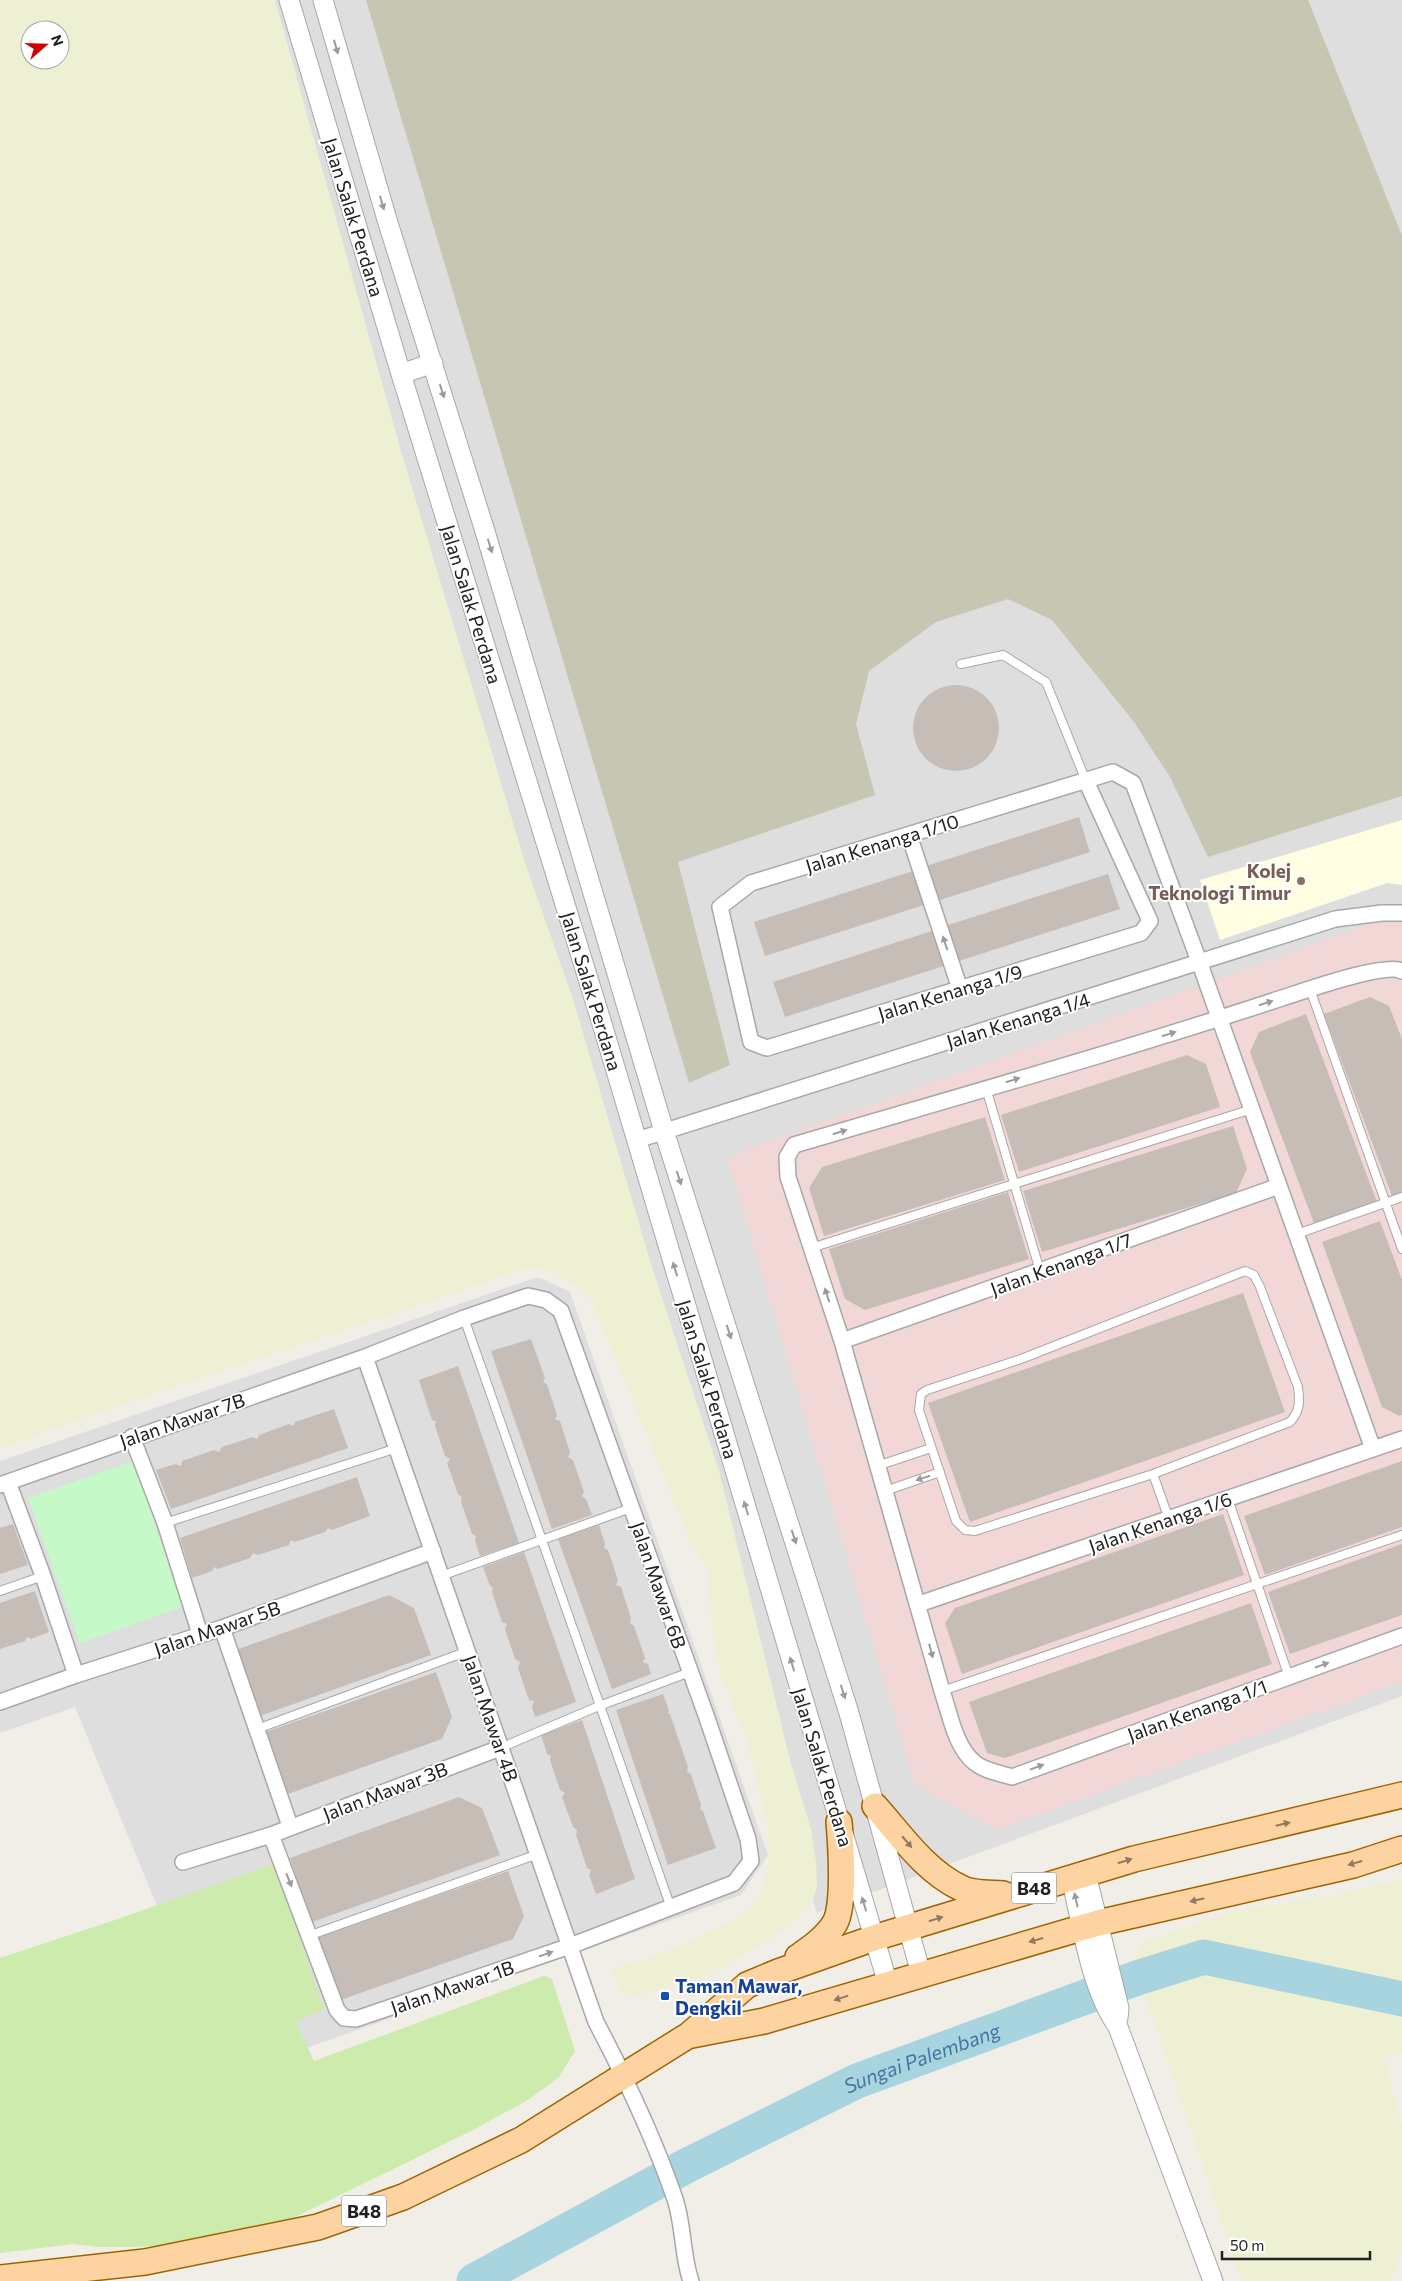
<svg xmlns="http://www.w3.org/2000/svg" width="1402" height="2281" viewBox="0 0 1402 2281" font-family="Commissioner,sans-serif">
  <style>
    .residential { fill: #dfdede }
    .commercial { fill: #f2d7d7 }
    .education { fill: #fffee2 }
    .construction { fill: #c6c6b2 }
    .farmland { fill: #eef0d3; fill-rule: evenodd }
    .grass { fill: #cdebad }
    .park { fill: #c5fac8 }
    .lines { fill: none; stroke-linecap: round; stroke-linejoin: round }
    .river { stroke: #a8d4df; stroke-width: 35 }
    .building { fill: #c6bdb6 }
    .service-casing { stroke: #a8a8a8; stroke-width: 10 }
    .minor-casing { stroke: #a8a8a8; stroke-width: 18 }
    .tertiary-casing { stroke: #a8a8a8; stroke-width: 21 }
    .primary-casing { stroke: #9d6500; stroke-width: 28 }
    .service { stroke: #fff; stroke-width: 8 }
    .minor { stroke: #fff; stroke-width: 15 }
    .tertiary { stroke: #fff; stroke-width: 19 }
    .primary { stroke: #fdd3a1; stroke-width: 25 }
    .oneway { fill: #9b9b9b }
    .oneway2 { fill: #8f7a61 }
    .education-dot { fill: #8d6e63; stroke: #fff; stroke-width: 2 }
    .transit-dot { fill: #1a4fb4; stroke: #fff; stroke-width: 2 }
    .labels { text-anchor: middle; dominant-baseline: central; stroke-width: 4; stroke-linejoin: round; paint-order: stroke }
    .shield { fill: #fff; stroke: #646464; stroke-width: 1 }
    .shield-label { font-size: 18px; font-weight: bold; fill: #212121 }
    .street-label { font-size: 19px; fill: #212121; stroke: #fff }
    .education-label { font-size: 19px; font-weight: bold; fill: #785e54; stroke: #fff; text-anchor: end }
    .transit-label { font-size: 19px; font-weight: bold; fill: #164399; stroke: #fff; text-anchor: start }
    .water-label { font-size: 20px; font-style: italic; fill: #4576a3; stroke: #fff }
  </style>
  <rect width="100%" height="100%" fill="#f1eee7"/>
  <!-- residential -->
  <path class="residential" d="M220,0H1402V1696L817,1913Z
    M538,1277L570,1292L768,1855L741,1895L227,2076L75,1707L0,1733V1461Z"/>
  <!-- commercial -->
  <path class="commercial" d="M1402,917V1682L996,1830L915,1784L727,1157L1381,920Z"/>
  <!-- education -->
  <path class="education" d="M1402,820V885L1387,883L1220,940L1200,880Z"/>
  <!-- construction -->
  <path class="construction" d="M366,0H1308L1402,236V796L1208,857L1170,777L1134,722L1052,620L1008,599L936,622L869,671L856,724L875,795L678,862L730,1065L689,1083Z"/>
  <!-- farmland -->
  <path class="farmland" d="M0,0H275L403,458L481,716L525,863L573,999L650,1261L719,1471L791,1764L811,1829L816,1862L817,1887L811,1906L772,1939L708,1975L636,1996L621,1992L612,1968L651,1958L734,1921L759,1900L769,1865L767,1822L748,1745L722,1678L711,1625L709,1570L691,1543L594,1306L587,1295L558,1274L542,1269L525,1268L397,1313L184,1383L0,1448ZM30,30H60V60H30Z
    M1402,1879V2053L1384,2058L1402,2125V2248L1391,2281H1242L1133,1960L1145,1941L1241,1910L1345,1893Z"/>
  <!-- grass -->
  <path class="grass" d="M274,1864L324,2009L296,2022L314,2061L544,1976L552,1979L575,2051L559,2077L528,2100L473,2130L279,2225L185,2244L132,2247H97L73,2244L0,2253V1958L115,1920Z"/>
  <!-- park -->
  <path class="park" d="M134,1461L182,1607L80,1643L28,1498Z"/>
  <g class="lines">
    <!-- river -->
    <path class="river" id="s1" d="M474,2281L688,2165L857,2081L1137,1978L1204,1957L1402,1999"/>
  </g>
  <!-- building -->
  <path class="building" d="M913 728a43 43 0 1 1 86 0a43 43 0 1 1-86 0Z
    M1079,817L1090,852L937,901L926,866Z
    M916,870L927,904L765,956L754,922Z
    M1108,874L1120,909L956,962L945,926Z
    M935,930L947,965L785,1017L773,982Z
    M1370,997L1389,1006L1402,1039V1192L1392,1196L1324,1014Z
    M1306,1014L1377,1202L1315,1226L1250,1052L1259,1032Z
    M1187,1055L1206,1064L1220,1107L1019,1172L1001,1115Z
    M985,1117L1005,1180L824,1236L809,1188L822,1167Z
    M1233,1126L1247,1169L1236,1193L1042,1252L1023,1191Z
    M1008,1192L1029,1259L865,1310L845,1299L829,1249Z
    M1380,1221L1402,1280V1415L1399,1416L1382,1407L1322,1242Z
    M1243,1293L1285,1412L970,1522L928,1403Z
    M531,1339L545,1378L543,1382L547,1384L557,1415L555,1419L560,1421L570,1452L568,1457L573,1460L584,1492L582,1496L586,1499L592,1515L552,1529L491,1351Z
    M458,1366L519,1543L480,1556L475,1541L476,1536L472,1534L461,1502L462,1497L458,1494L447,1463L450,1459L445,1456L435,1426L436,1422L432,1420L419,1380Z
    M334,1409L348,1448L171,1509L156,1470L175,1464L181,1466L182,1461L214,1450L219,1452L222,1447L253,1437L257,1439L259,1435L289,1424L293,1426L295,1422Z
    M1402,1461V1527L1265,1575L1244,1516Z
    M357,1477L370,1516L332,1530L328,1528L325,1532L295,1542L291,1540L289,1545L258,1555L253,1553L250,1558L218,1569L214,1567L212,1571L192,1578L180,1538Z
    M1223,1514L1244,1575L962,1674L945,1623L955,1608Z
    M13,1524L28,1565L0,1574V1528Z
    M599,1525L605,1544L604,1548L608,1550L618,1580L616,1585L621,1587L631,1618L630,1623L634,1626L645,1658L643,1662L648,1664L651,1674L612,1689L558,1539Z
    M1402,1544V1615L1290,1654L1268,1592Z
    M524,1552L576,1702L535,1717L532,1707L534,1701L529,1700L518,1668L520,1662L515,1659L505,1629L507,1624L502,1622L492,1592L493,1588L490,1586L483,1567Z
    M35,1591L49,1632L31,1639L27,1637L25,1641L0,1649V1603Z
    M389,1595L414,1608L431,1655L257,1717L233,1651Z
    M1251,1603L1272,1664L1005,1758L987,1753L969,1702Z
    M436,1672L452,1717L442,1739L285,1795L263,1733Z
    M663,1694L669,1711L668,1713L670,1714L688,1767L687,1772L691,1774L701,1805L700,1809L703,1811L716,1848L668,1865L616,1710Z
    M582,1720L635,1879L596,1894L589,1875L591,1870L587,1868L576,1835L577,1830L573,1827L562,1797L565,1793L560,1790L550,1760L551,1756L547,1754L541,1735Z
    M459,1797L482,1808L500,1855L312,1922L290,1858Z
    M508,1871L524,1916L513,1939L338,2001L316,1938Z"/>
  <g class="lines">
    <defs>
      <path id="service" d="M961,664L1003,655L1046,682L1086,781
        M1310,989L1402,1249
        M986,1088L1040,1271
        M1297,1234L1402,1197
        M811,1248L1252,1109
        M1245,1271L1254,1275L1260,1287L1298,1387C1300,1402 1300,1411 1290,1422L1153,1474L975,1531L965,1530L956,1521L919,1410L921,1394L927,1390L1021,1359Z
        M464,1318L671,1908
        M877,1466L931,1448
        M1153,1474L1169,1519
        M885,1491L940,1472
        M1228,1499L1289,1677
        M165,1523L397,1448
        M441,1576L631,1508
        M0,1591L43,1576
        M942,1691L1402,1535
        M257,1729L468,1651
        M500,1748L599,1706L690,1672
        M311,1935L538,1854"/>
      <path id="minor" d="M1086,781L1150,921L1141,933L767,1048L751,1042L720,907L751,883L1113,772L1133,783L1200,964L1373,1449
        M909,835L960,989
        M1402,971C1385,962 1304,991 1282,998C1121,1051 957,1097 794,1145L787,1157L788,1177L842,1341L942,1691C950,1714 955,1747 975,1763C985,1771 1000,1773 1012,1777L1402,1636
        M637,1140L1335,919L1382,913H1402
        M842,1341L1279,1186
        M365,1357L596,2022C626,2079 654,2138 675,2199C684,2226 682,2256 691,2281
        M132,1437L165,1523L200,1634
        M8,1482L43,1576L76,1675
        M0,1485L365,1357L464,1318L528,1296L546,1300L561,1311L707,1718L748,1839L751,1861L734,1883L570,1946L356,2019L344,2018L337,2010L271,1835
        M919,1604L1402,1439
        M222,1628L290,1826
        M0,1702L76,1675L222,1628L433,1551
        M183,1862L271,1835L500,1748"/>
      <path id="tertiary" d="M289,0L401,374L603,1027L888,1984
        M323,0L388,223L484,528L664,1131L849,1713L921,1974
        M401,374L433,363
        M1086,1874L1119,2008L1118,2018
        M1071,1877C1082,1924 1090,1987 1118,2027L1213,2281"/>
      <path id="primary" d="M875,1806C900,1834 925,1871 961,1888C972,1894 990,1893 1003,1894
        M798,1957C811,1948 826,1938 835,1923C845,1904 841,1845 839,1822
        M692,2035L764,2021L1098,1923L1353,1865L1402,1849
        M0,2278L145,2262L318,2227L403,2197L521,2140L689,2035L747,1985L778,1972L874,1938L1134,1859L1402,1795"/>
    </defs>
    <!-- service casing -->
    <use href="#service" class="service-casing"/>
    <!-- minor casing -->
    <use href="#minor" class="minor-casing"/>
    <!-- tertiary casing -->
    <use href="#tertiary" class="tertiary-casing"/>
    <!-- primary casing -->
    <use href="#primary" class="primary-casing"/>
    <!-- service -->
    <use href="#service" class="service"/>
    <!-- minor -->
    <use href="#minor" class="minor"/>
    <!-- tertiary -->
    <use href="#tertiary" class="tertiary"/>
    <!-- primary -->
    <use href="#primary" class="primary"/>
  </g>
  <!-- one-way arrows -->
  <defs><path id="oneway-solid" d="M-6-.8H1V-3.2L6.5 0L1 3.2V.8H-6Z" transform="scale(1.25)"/></defs>
  <g class="oneway">
    <use href="#oneway-solid" transform="translate(336 47) rotate(74)"/>
    <use href="#oneway-solid" transform="translate(382 203) rotate(74)"/>
    <use href="#oneway-solid" transform="translate(442 391) rotate(73)"/>
    <use href="#oneway-solid" transform="translate(490 546) rotate(73)"/>
    <use href="#oneway-solid" transform="translate(945 943) rotate(-108)"/>
    <use href="#oneway-solid" transform="translate(1266 1003) rotate(-18)"/>
    <use href="#oneway-solid" transform="translate(1169 1034) rotate(-17)"/>
    <use href="#oneway-solid" transform="translate(1013 1080) rotate(-17)"/>
    <use href="#oneway-solid" transform="translate(840 1132) rotate(-17)"/>
    <use href="#oneway-solid" transform="translate(679 1178) rotate(72)"/>
    <use href="#oneway-solid" transform="translate(675 1269) rotate(-107)"/>
    <use href="#oneway-solid" transform="translate(827 1295) rotate(-108)"/>
    <use href="#oneway-solid" transform="translate(729 1332) rotate(72)"/>
    <use href="#oneway-solid" transform="translate(923 1478) rotate(162)"/>
    <use href="#oneway-solid" transform="translate(746 1508) rotate(-107)"/>
    <use href="#oneway-solid" transform="translate(794 1537) rotate(72)"/>
    <use href="#oneway-solid" transform="translate(931 1651) rotate(75)"/>
    <use href="#oneway-solid" transform="translate(792 1664) rotate(-107)"/>
    <use href="#oneway-solid" transform="translate(1322 1665) rotate(-20)"/>
    <use href="#oneway-solid" transform="translate(843 1692) rotate(73)"/>
    <use href="#oneway-solid" transform="translate(1037 1767) rotate(-20)"/>
    <use href="#oneway-solid" transform="translate(289 1880) rotate(68)"/>
    <use href="#oneway-solid" transform="translate(1076 1900) rotate(-103)"/>
    <use href="#oneway-solid" transform="translate(864 1904) rotate(-107)"/>
    <use href="#oneway-solid" transform="translate(546 1954) rotate(-19)"/>
  </g>
  <g class="oneway2">
    <use href="#oneway-solid" transform="translate(1283 1824) rotate(-13)"/>
    <use href="#oneway-solid" transform="translate(907 1842) rotate(50)"/>
    <use href="#oneway-solid" transform="translate(1125 1861) rotate(-17)"/>
    <use href="#oneway-solid" transform="translate(1355 1863) rotate(164)"/>
    <use href="#oneway-solid" transform="translate(1197 1900) rotate(167)"/>
    <use href="#oneway-solid" transform="translate(936 1919) rotate(-18)"/>
    <use href="#oneway-solid" transform="translate(1036 1940) rotate(164)"/>
    <use href="#oneway-solid" transform="translate(841 1998) rotate(163)"/>
  </g>
  <!-- markers -->
  <circle class="education-dot" cx="1301" cy="881" r="5"/>
  <rect class="transit-dot" x="660" y="1991" width="10" height="10" rx="2.5"/>
  <g class="labels">
    <!-- shield labels -->
    <g class="shield">
      <rect x="1011.5" y="1872.5" width="45" height="31" rx="4"/>
      <rect x="341.5" y="2195.5" width="45" height="31" rx="4"/>
    </g>
    <g class="shield-label">
      <text x="1034" y="1888">B48</text>
      <text x="364" y="2211">B48</text>
    </g>
    <!-- street labels -->
    <g class="street-label">
      <text transform="translate(354 217) rotate(73)">Jalan Salak Perdana</text>
      <text transform="translate(472 604) rotate(73)">Jalan Salak Perdana</text>
      <text transform="translate(882 843) rotate(-17)">Jalan Kenanga 1/10</text>
      <text transform="translate(592 991) rotate(73)">Jalan Salak Perdana</text>
      <text transform="translate(950 992) rotate(-17)">Jalan Kenanga 1/9</text>
      <text transform="translate(1018 1020) rotate(-17)">Jalan Kenanga 1/4</text>
      <text transform="translate(1061 1264) rotate(-20)">Jalan Kenanga 1/7</text>
      <text transform="translate(708 1379) rotate(73)">Jalan Salak Perdana</text>
      <text transform="translate(182 1420) rotate(-19)">Jalan Mawar 7B</text>
      <text transform="translate(1160 1522) rotate(-19)">Jalan Kenanga 1/6</text>
      <text transform="translate(659 1585) rotate(71)">Jalan Mawar 6B</text>
      <text transform="translate(217 1628) rotate(-19)">Jalan Mawar 5B</text>
      <text transform="translate(1197 1710) rotate(-20)">Jalan Kenanga 1/1</text>
      <text transform="translate(491 1718) rotate(71)">Jalan Mawar 4B</text>
      <text transform="translate(823 1767) rotate(73)">Jalan Salak Perdana</text>
      <text transform="translate(385 1791) rotate(-21)">Jalan Mawar 3B</text>
      <text transform="translate(452 1987) rotate(-19)">Jalan Mawar 1B</text>
    </g>
    <!-- education labels -->
    <g class="education-label">
      <text x="1291" y="870">Kolej<tspan x="1291" dy="22">Teknologi Timur</tspan></text>
    </g>
    <!-- transit labels -->
    <g class="transit-label">
      <text x="675" y="1985">Taman Mawar,<tspan x="675" dy="22">Dengkil</tspan></text>
    </g>
    <!-- water labels -->
    <g class="water-label">
      <text stroke="none"><textPath href="#s1" startOffset="501">Sungai Palembang</textPath></text>
    </g>
  </g>
  <!-- north arrow -->
  <g transform="translate(45 45) rotate(70)"><circle r="24" fill="#ffffff" stroke="#a6a6a6"/>
  <path d="M0-4L9 19L0 12L-9 19Z" fill="#d10006"/>
  <text y="-8" font-size="14" font-weight="bold" text-anchor="middle" fill="#212121">N</text>
  </g>
  <!-- scale -->
  <path d="M1222 2251v8h148v-8" fill="none" stroke="#212121" stroke-width="2.5"/>
  <text x="1230" y="2251" font-size="15" fill="#212121" stroke="#ffffff" stroke-width="4" paint-order="stroke">50 m</text>
</svg>
